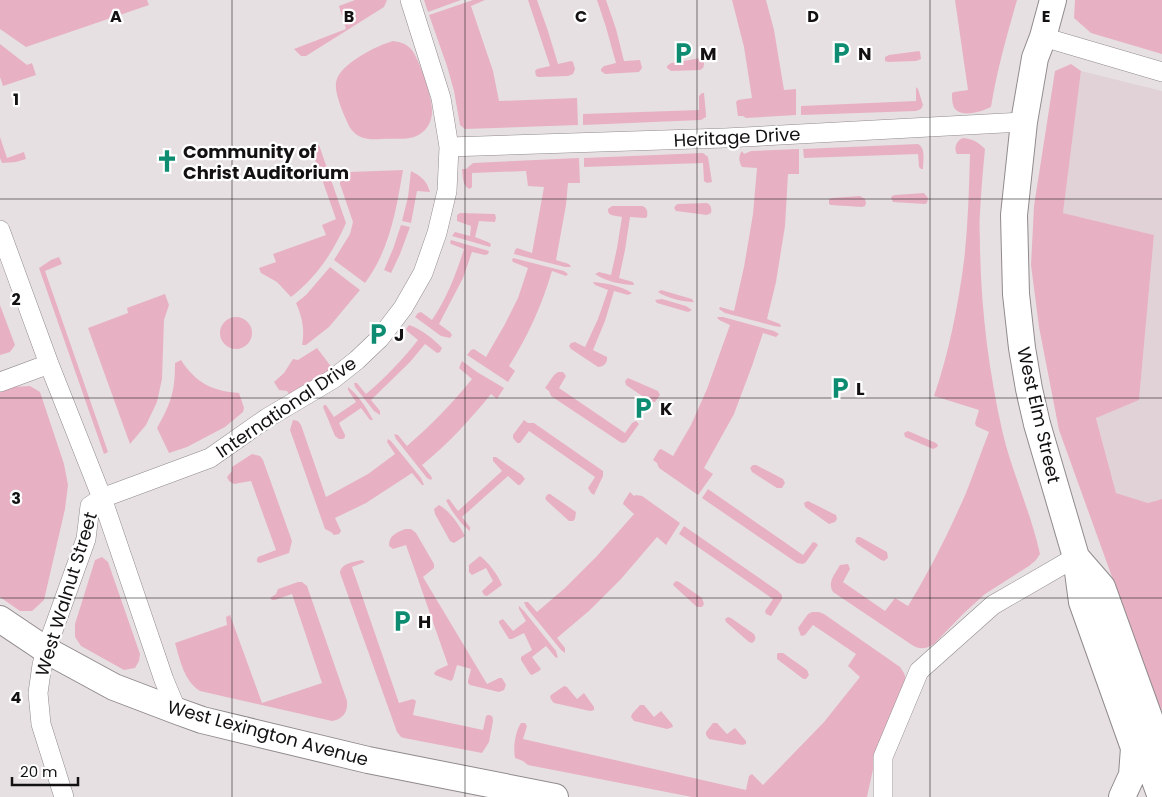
<svg xmlns="http://www.w3.org/2000/svg" width="1162" height="797" viewBox="0 0 1162 797" font-family="Poppins,sans-serif">
  <style>
    .built { fill: #e1d2d7 }
    .green { fill: #e7b1c3 }
    .lines { fill: none; stroke-linecap: round; stroke-linejoin: round }
    .street-casing { stroke: #908a8c; stroke-width: 20 }
    .secondary-casing { stroke: #908a8c; stroke-width: 28 }
    .street { stroke: #fff; stroke-width: 19 }
    .secondary { stroke: #fff; stroke-width: 26 }
    .grid { fill: none; stroke: #131112; stroke-width: 1; stroke-opacity: 0.55 }
    .labels { text-anchor: middle; dominant-baseline: central; stroke-width: 4.5; stroke-linejoin: round; paint-order: stroke }
    .poi-label { font-size: 18px; font-weight: bold; fill: #131112; stroke: #fff; text-anchor: start }
    .street-label { font-size: 18px; fill: #131112; stroke: #fff }
    .grid-label { font-size: 16px; text-anchor: middle; font-weight: bold; fill: #131112; stroke: #fff; stroke-width: 4.5; stroke-linejoin: round; paint-order: stroke }
  </style>
  <rect width="100%" height="100%" fill="#e7e0e2"/>
  <!-- built -->
  <path class="built" d="M1081,71L1162,91V499L1148,503L1116,493L1096,417L1139,400L1154,235L1063,213Z"/>
  <!-- green -->
  <path class="green" d="M0,0H147L149,5L26,47L0,29Z
    M355,0H387L384,7L306,56H301L294,49L346,29L339,6Z
    M424,0H461L428,12Z
    M473,0H485L471,6L493,71L499,101L577,98L578,125L465,129L460,125L454,91L447,66L429,15Z
    M528,0H537L548,31L558,64L571,61L573,62L575,69L573,74L568,76L539,77L536,76L535,71L537,69L550,66Z
    M597,0H606L616,29L624,61L640,60L642,68L639,72L605,74L601,71V69L604,66L616,63L606,27Z
    M732,0H766L774,30L784,90L796,89V115L746,118L743,116H738L736,102L738,100L752,98L744,47Z
    M955,0H1017C1007,35 997,70 991,107C983,111 963,118 955,109C952,105 952,98 952,93L954,92L968,90Z
    M1075,0H1162V54L1091,33L1074,18Z
    M393,41C399,42 405,43 410,48C419,56 433,100 432,112C432,121 427,130 420,134C410,141 394,138 382,139C369,140 356,139 349,126C344,115 332,90 337,79C342,63 378,45 393,41Z
    M0,44L27,65L32,63L36,75L3,86L0,77Z
    M919,51L920,52L921,59L916,61L888,62L885,61V57L889,55Z
    M701,58L704,62C704,66 704,68 700,70L671,71L667,68V66L671,63Z
    M1071,64L1081,71L1063,213L1154,235L1139,400L1096,418L1116,493L1148,503L1162,499V710H1160L1059,430L1039,327L1031,265L1034,206L1055,71Z
    M916,87L918,89L923,105L921,109L916,111L801,115V106L916,101Z
    M702,93H704L706,115V117L701,120L583,125V114L699,110V96Z
    M0,137L7,158L24,152L26,159L16,162L2,163L0,158Z
    M963,138C973,139 978,142 985,149C983,170 981,191 980,213C979,224 980,236 980,247C981,310 989,373 1003,434C1013,475 1031,513 1040,554L1036,560L1029,566L985,594L963,614L934,644C926,649 920,650 912,645L833,592C827,582 835,574 840,565L848,564L850,569L843,582L885,611L895,598L908,606C930,570 949,532 966,493C974,473 981,452 989,432L976,426L975,423L979,410L934,396C949,353 958,306 964,261C968,226 969,190 970,154H957C953,148 957,140 963,138Z
    M918,144C926,148 923,161 923,169H921L919,167L918,154L804,158L803,149Z
    M319,145L346,223C333,252 317,277 291,297L277,282L261,273L259,268L276,262L273,254L326,235L322,225L336,219L311,148Z
    M799,149V174H788L785,226L776,282L767,319L780,324L781,327L774,326L725,313L719,309L720,307L734,311L744,267L753,214L757,168L742,167C739,162 738,156 742,151L744,154L751,151Z
    M703,153L708,157L712,182L707,183L704,181L703,163L584,167V158Z
    M579,158L580,183H568L566,205L556,260L569,264L571,267H565L514,254L515,250L517,248L532,253L544,187L528,186L526,171L472,173V187L471,188L469,189C462,185 463,176 462,169H466L473,163Z
    M403,170C396,211 390,249 365,283L334,260L350,234L353,222L340,184V178L343,174L349,172Z
    M411,171C421,176 427,181 430,192L417,191L411,223L402,221L408,197Z
    M924,193L928,198L927,203L925,204L893,202L891,198L892,196L895,195Z
    M860,196L865,199L866,203L865,206L862,207L831,205L829,204V199L832,198Z
    M707,203C711,205 712,209 711,213L707,215L676,211L674,208L676,205L678,204Z
    M612,206H642C647,207 648,212 647,217L645,218L630,217L625,250L619,278L633,282L634,285C622,285 605,281 595,274L599,272L611,275L617,248L622,217C616,215 607,217 608,209Z
    M460,213L495,214L496,218L495,222L479,221L475,237L488,242L491,244L490,247L452,236L455,232L470,236L471,226L457,221V215Z
    M401,225L410,227L400,254L391,273L384,270L393,249Z
    M451,240L489,251L488,254L485,255L472,252L463,278L439,324L450,332L452,335L450,338L441,336L415,317L418,313L421,312L432,320C447,298 456,274 464,249L451,244L450,243Z
    M59,257L62,264L45,271L108,452L104,454L39,268L51,260Z
    M513,258L564,271L568,274L566,276L552,271C542,305 528,336 509,366L515,371L508,382L467,355L471,350L474,349L486,357L505,324L518,298L528,268L513,262L512,260Z
    M330,267L360,290L329,327L306,345H302C305,329 302,317 296,303L306,295Z
    M593,282C606,283 621,286 632,293L628,295L614,291L605,321L593,350L607,357C608,363 603,367 598,367L571,349L569,346L571,343L575,342L585,347L598,319L608,290L595,285Z
    M661,290L692,299L694,302C683,302 667,298 658,292Z
    M165,294L169,305L164,320L162,379L157,402L146,425L130,444L88,328L128,313L127,308Z
    M662,299L686,306L692,310L688,312L657,303L655,300Z
    M0,305L15,345L10,352L0,355Z
    M717,317H723L774,331L779,334L776,337L763,333L752,366L734,414L704,468L713,474L698,495L659,468L657,463L653,460L659,450L661,449L673,456L691,425L707,389L730,325L719,320Z
    M220 333a16 16 0 1 1 32 0a16 16 0 1 1-32 0Z
    M409,325C421,329 434,339 442,348L440,352L437,353L425,344L410,362L371,400L380,411V415L374,411L355,387L354,383H357L366,394C385,378 402,360 418,340L407,331L406,329Z
    M317,348L333,369L290,396L287,391L279,390L274,382L284,373L293,359L298,360Z
    M181,360C196,383 212,391 239,393L244,408L243,412L225,427L187,447L169,453L157,428C171,403 175,392 175,363Z
    M462,361L477,372L504,388L497,399L491,394C470,420 448,444 422,465L431,476L432,478L431,480L427,478L396,439L394,434L398,435L407,446C432,424 451,405 472,379L459,368Z
    M558,372H563L566,376L559,388L625,433L632,423L636,421L639,424L626,442L623,443L620,442L551,396L549,391L545,388L554,375Z
    M628,378L658,391L660,395L655,402H651L626,385L625,381Z
    M30,386L40,392L64,464L68,485L65,509L44,600L32,611H20L0,597V391L11,387Z
    M348,387C358,395 367,408 373,420H370L361,408L339,423L345,435V437L343,439H339L335,436L323,407L324,405H326L334,417L356,402L348,390Z
    M293,420L298,421L301,425L326,497L368,474L395,454L387,442L388,439L391,441L421,478L424,485H422L412,473L366,503L335,518L341,531L339,534L334,535L331,532L325,529L290,430Z
    M524,420L528,423H534L603,471V476L594,495L591,493L588,488L595,477L529,431L520,443H517L513,438V435Z
    M908,431L936,443L938,445L937,447L933,449L905,437L904,433Z
    M252,454L260,456L263,460L292,541L289,553L260,563L257,562V559L258,557L276,550L251,481L234,484L229,481L227,477L232,471V467Z
    M493,457H496L522,475L525,479L520,485H518L508,476L462,517L470,527V531C461,525 450,509 446,500L449,499L458,511L502,471L493,461Z
    M753,465H756L783,479L785,483L782,488H777L752,472L750,468Z
    M708,489L803,555L813,542L816,543L818,545L806,562L803,564L797,563L702,498Z
    M630,492L634,496L636,495L642,496L680,523L666,545L657,537L621,579L590,610L557,638L565,648V653L561,650L526,607L524,602H528L537,612L565,588L597,556L634,514L623,504L624,501Z
    M548,494H550L576,512L575,519L573,521H569L547,501L545,498Z
    M808,501L836,515L837,519L835,522L829,524L805,507L804,503Z
    M439,505C449,510 460,526 465,536L454,543L450,541L435,514L434,509Z
    M684,526L778,591L782,595V599L771,616L766,614L765,611L773,599L679,534Z
    M405,529H411L416,533L434,564V568L423,577L487,684L499,678H502L506,685L504,690L499,692L470,685L468,683V681L471,669L457,665L453,679L451,681L435,675L434,673L437,670L448,665L406,545L393,549L389,546C389,535 396,533 405,529Z
    M857,537H860L887,552L888,558L884,561L881,560L857,544L855,541Z
    M480,556C489,563 498,575 502,585L487,596L484,595L482,591L493,581L486,568L472,575L469,572V565Z
    M102,557L108,562L140,654L139,661L135,668L124,670L81,646L75,637V624L95,560Z
    M362,560L365,562L352,567L399,703L413,699L416,701L413,715L483,730L486,716L488,715C492,715 493,717 493,721L489,742L482,753L404,738L401,737L397,732L340,573C341,563 354,562 362,560Z
    M676,581L679,582L702,598L704,604L702,607H697L674,586L673,584Z
    M298,582H302L307,586L347,701C348,712 343,719 332,721L200,691C184,681 180,660 175,643L227,625L226,617L230,615L262,703L322,683L292,594L275,600H272L270,598L276,594L278,589Z
    M519,606L524,611L556,651L558,658L555,657L546,646L532,657L541,669L539,671L532,675L530,674L521,660V657L532,650L524,633L512,639H509L499,623V621L503,619L513,631L526,621L519,609Z
    M812,612H819L824,614L900,667L904,673L906,679L875,760L867,797H692L528,765L523,761L515,758C513,748 515,732 521,723H525L527,726L523,739L746,790L749,776L752,774L763,785L824,722L860,677L848,666L856,654L813,625L805,635L801,636L798,628L808,614Z
    M728,617L731,618L754,634C756,638 756,640 752,643L749,642L726,622L725,619Z
    M778,653H783L807,670L809,675L806,679H804L802,678L777,659V654Z
    M564,686L567,687L577,699L584,693L594,707V710L590,711L554,703L552,701L550,697L551,695Z
    M640,705H644L654,717L661,711L672,724L673,727L667,729L634,721L631,717L632,714Z
    M713,723H717L727,734L735,728L746,741V744L742,745L709,739L706,735V732Z"/>
  <g class="lines">
    <defs>
      <path id="street" d="M1043,37L1162,72
        M449,147L725,138L1024,122
        M0,230L49,364L102,498L164,680L177,711
        M0,382L49,364
        M64,797L41,724L38,693L42,665L46,650L86,539L90,506L102,498L210,458L267,418L333,379L357,360L380,338L403,308L423,273L437,233L447,191L449,147L441,98L410,0
        M883,797V757L919,671L993,605L1076,557"/>
      <path id="secondary" d="M1053,0L1043,37L1035,58L1024,122L1014,215L1016,294L1022,348L1029,389L1037,424L1076,557L1082,602L1134,748L1132,775L1122,797
        M1076,557L1102,587L1162,753
        M0,619L46,650L114,687L177,711L202,720L368,760L555,797
        M1134,748L1148,761L1161,797"/>
    </defs>
    <!-- street casing -->
    <use href="#street" class="street-casing"/>
    <!-- secondary casing -->
    <use href="#secondary" class="secondary-casing"/>
    <!-- street -->
    <use href="#street" class="street"/>
    <!-- secondary -->
    <use href="#secondary" class="secondary"/>
  </g>
  <!-- grid -->
  <path class="grid" d="M232,0V797M465,0V797M697,0V797M930,0V797M0,199H1162M0,398H1162M0,598H1162"/>
  <!-- icons -->
  <defs>
    <symbol id="parking-bare" viewBox="-9 -9 18 18"><path d="M-3.5-5.5H1a3.5 3.5 0 0 1 0 7H-1V5.5H-3.5ZM-1-3.4V-.6H.8a1.4 1.4 0 0 0 0-2.8Z" fill="#0d8c71" stroke="#fff" stroke-width="2.5" paint-order="stroke"/></symbol>
    <symbol id="church-bare" viewBox="-9 -9 18 18"><path d="M-1.2-6h2.4v3.5h3.3v2.4h-3.3V6h-2.4V-.1h-3.3v-2.4h3.3Z" fill="#0d8c71" stroke="#fff" stroke-width="2.5" paint-order="stroke"/></symbol>
  </defs>
  <g fill-rule="evenodd">
    <use href="#parking-bare" x="667" y="37" width="32" height="32"/>
    <use href="#parking-bare" x="825" y="37" width="32" height="32"/>
    <use href="#church-bare" x="151" y="145" width="32" height="32"/>
    <use href="#parking-bare" x="362" y="318" width="32" height="32"/>
    <use href="#parking-bare" x="824" y="372" width="32" height="32"/>
    <use href="#parking-bare" x="627" y="392" width="32" height="32"/>
    <use href="#parking-bare" x="386" y="605" width="32" height="32"/>
  </g>
  <g class="labels">
    <!-- poi labels -->
    <g class="poi-label">
      <text x="700" y="53">M</text>
      <text x="858" y="53">N</text>
      <text x="183" y="151">Community of<tspan x="183" dy="21">Christ Auditorium</tspan></text>
      <text x="394" y="334">J</text>
      <text x="856" y="388">L</text>
      <text x="660" y="408">K</text>
      <text x="418" y="621">H</text>
    </g>
    <!-- street labels -->
    <g class="street-label">
      <text transform="translate(737 137) rotate(-3)">Heritage Drive</text>
      <text transform="translate(286 407) rotate(-34)">International Drive</text>
      <text transform="translate(1039 415) rotate(77)">West Elm Street</text>
      <text transform="translate(66 594) rotate(-73)">West Walnut Street</text>
      <text transform="translate(268 733) rotate(15)">West Lexington Avenue</text>
    </g>
  </g>
  <g class="grid-label">
    <text x="116" y="22">A</text>
    <text x="349" y="22">B</text>
    <text x="581" y="22">C</text>
    <text x="813" y="22">D</text>
    <text x="1046" y="22">E</text>
    <text x="16" y="105">1</text>
    <text x="16" y="305">2</text>
    <text x="16" y="504">3</text>
    <text x="16" y="703">4</text>
  </g>
  <!-- scale -->
  <path d="M12 777v8h66v-8" fill="none" stroke="#131112" stroke-width="2.5"/>
  <text x="20" y="777" font-size="15" fill="#131112" stroke="#ffffff" stroke-width="4" paint-order="stroke">20 m</text>
</svg>
